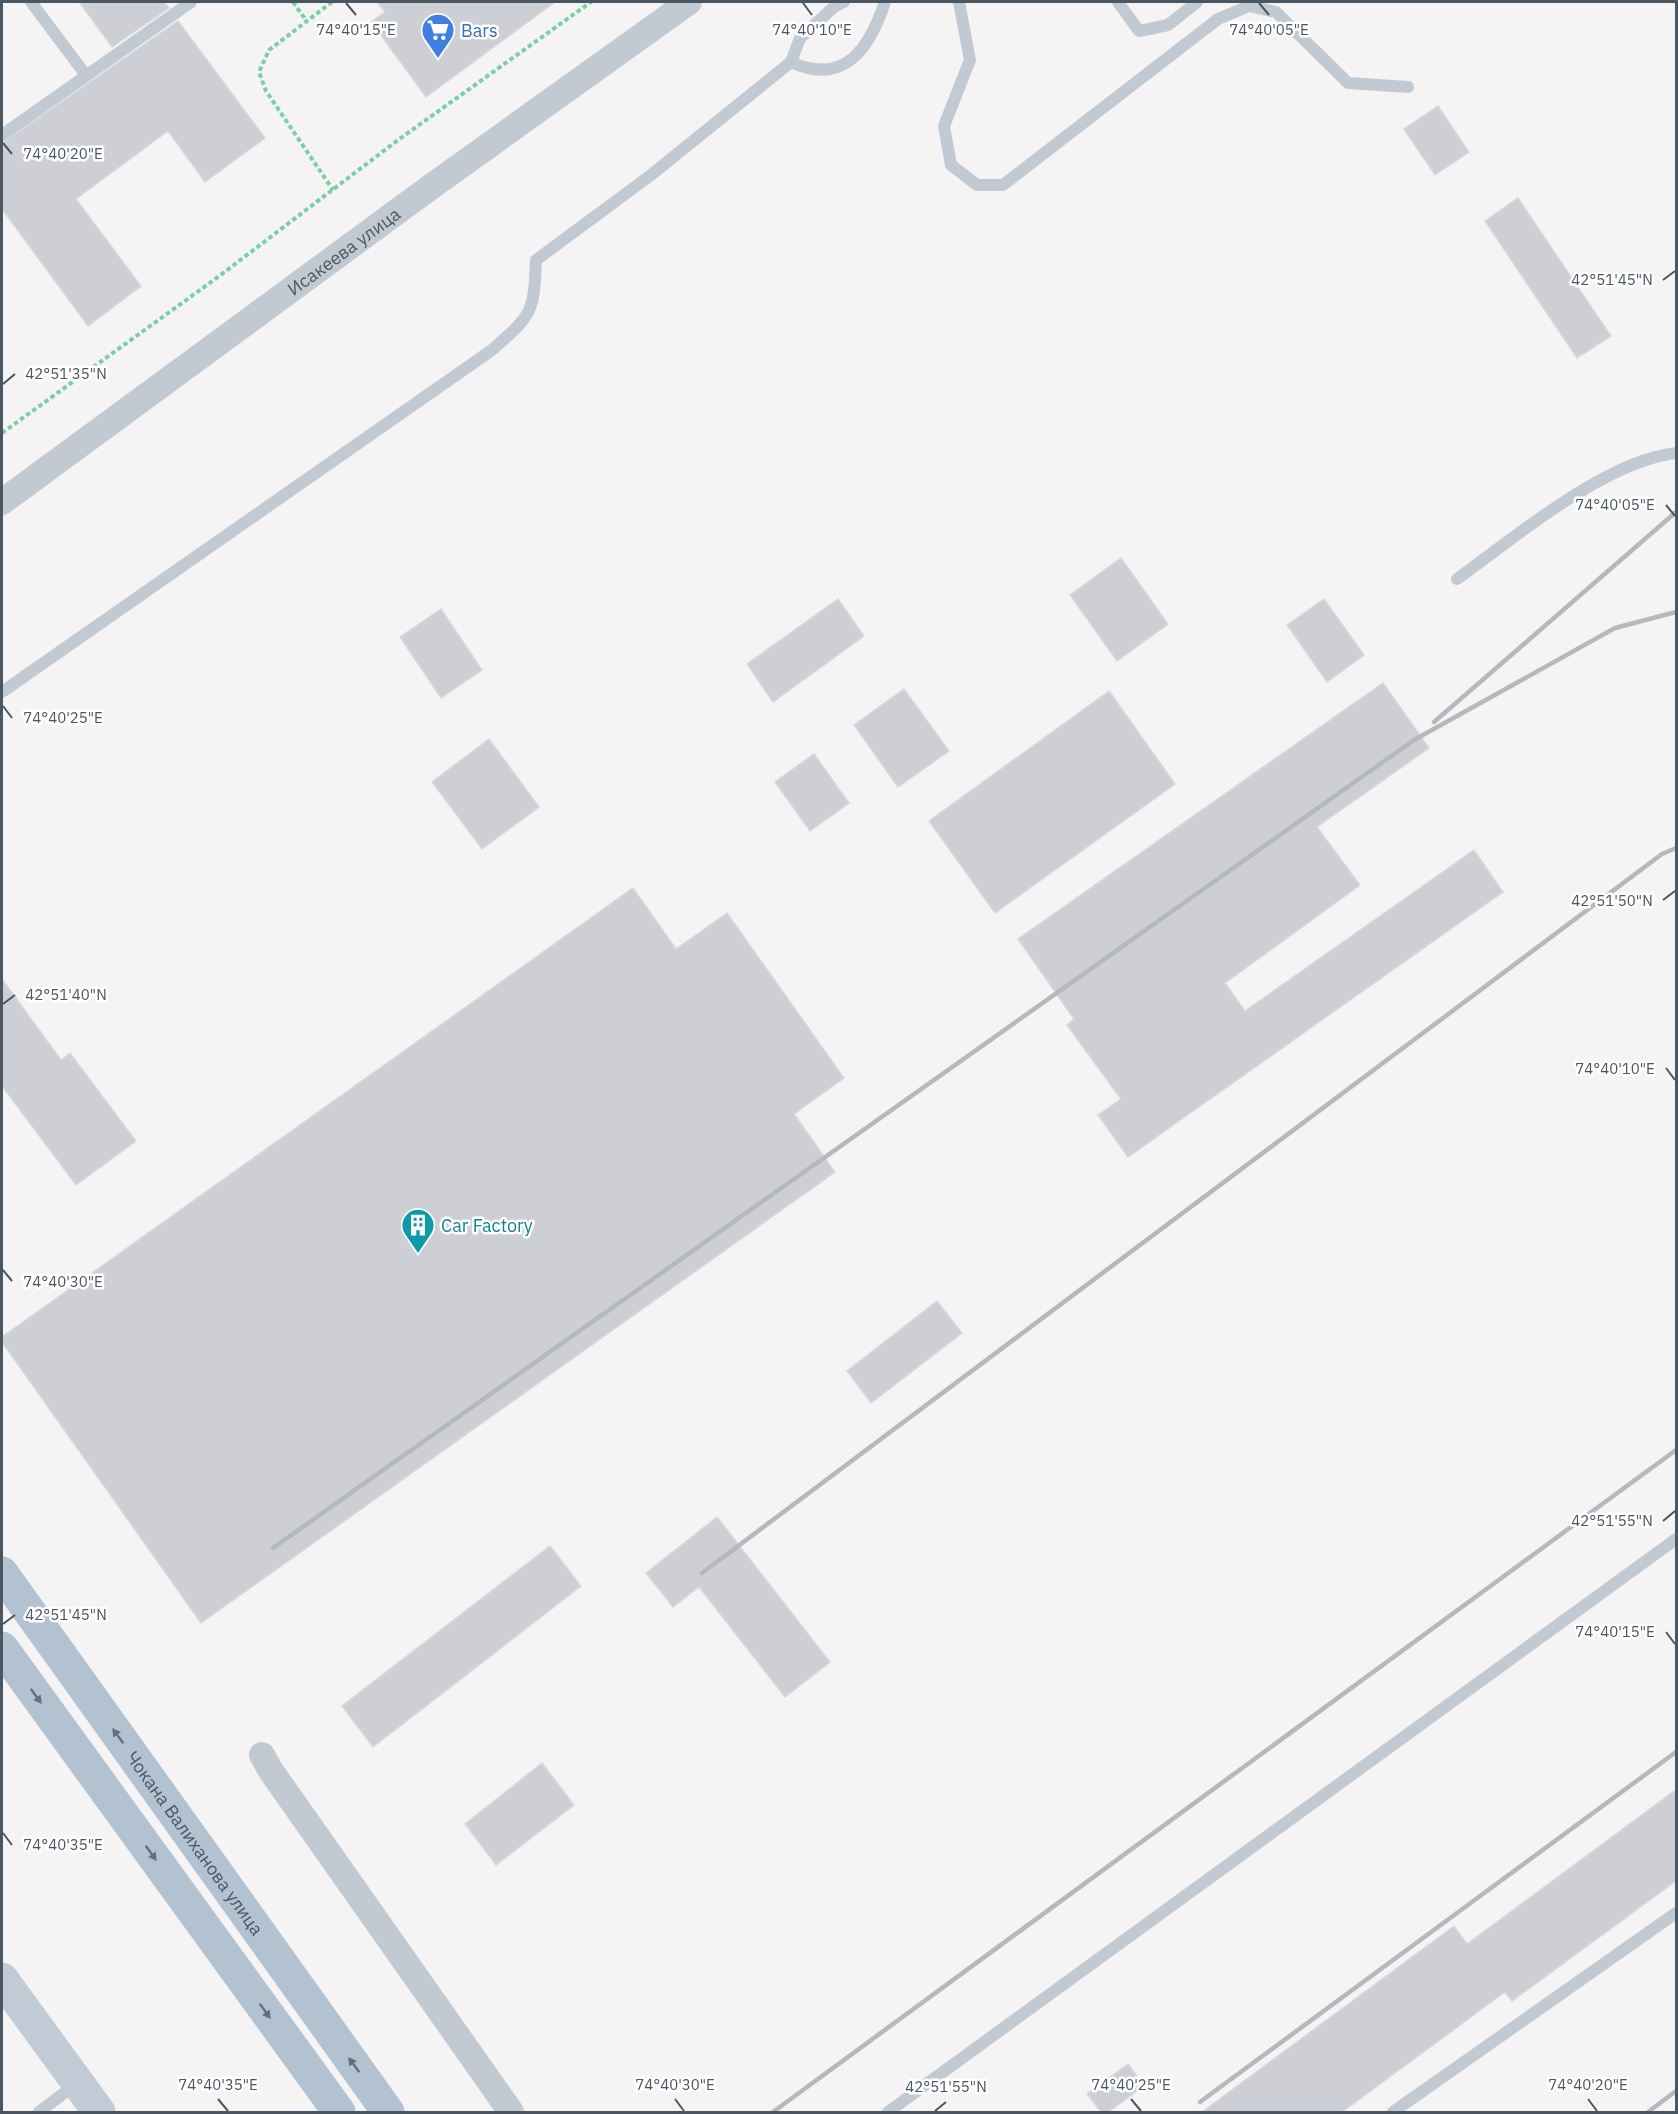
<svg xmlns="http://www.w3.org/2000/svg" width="1678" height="2114" viewBox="0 0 1678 2114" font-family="'IBM Plex Sans',sans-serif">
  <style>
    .building { fill: #cdcfd5; stroke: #d7d9de; stroke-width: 1.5 }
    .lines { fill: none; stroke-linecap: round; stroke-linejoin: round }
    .path { stroke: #7ad0a6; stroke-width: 4; stroke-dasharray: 4.5 3; stroke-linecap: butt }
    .lane { stroke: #c1cad2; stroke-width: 12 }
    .street { stroke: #c1cad2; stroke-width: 26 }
    .secondary { stroke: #c1cbd6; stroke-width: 33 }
    .primary { stroke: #b3c2d1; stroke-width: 33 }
    .rail { stroke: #b5b8bd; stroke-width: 4.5 }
    .oneway { fill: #64717d }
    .ticks { fill: none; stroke: #4a5661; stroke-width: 2 }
    .labels { text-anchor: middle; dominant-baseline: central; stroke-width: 5; stroke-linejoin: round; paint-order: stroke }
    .shop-label { font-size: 18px; fill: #366cbe; stroke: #fff; text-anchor: start }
    .street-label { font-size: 18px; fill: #4a5661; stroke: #fff }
    .culture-label { font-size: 18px; fill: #0d838f; stroke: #fff; text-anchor: start }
    .ticks-label { font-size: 15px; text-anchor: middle; fill: #4a5661; stroke: #fff; stroke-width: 5; stroke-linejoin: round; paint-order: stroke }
  </style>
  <rect width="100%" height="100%" fill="#f5f3f3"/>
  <!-- building -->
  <path class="building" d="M79,2H164L169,8L112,47Z
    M377,2H555L426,97L371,22L385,12Z
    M178,21L265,138L205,182L168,131L76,199L141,286L88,326L2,209V143Z
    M1438,106L1469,152L1435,175L1404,129Z
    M1518,198L1611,336L1577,358L1485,221Z
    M1121,558L1168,624L1117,661L1070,595Z
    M838,599L864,636L773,702L747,664Z
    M1324,599L1364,655L1327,682L1287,625Z
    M441,609L482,670L441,698L400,637Z
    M1383,683L1429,748L1317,827L1360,885L1225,983L1245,1011L1474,850L1503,892L1128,1157L1098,1115L1121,1099L1067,1025L1074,1019L1018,939Z
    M904,689L949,751L898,787L854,725Z
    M1109,691L1175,784L995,913L929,821Z
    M489,739L539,807L482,849L432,782Z
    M814,754L849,803L810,831L775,782Z
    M633,888L676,949L727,913L844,1078L794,1114L835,1172L201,1623L2,1342V1337Z
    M2,979L61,1060L70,1053L136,1141L76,1185L2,1086Z
    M937,1301L962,1333L871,1403L847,1371Z
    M717,1517L830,1662L785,1697L699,1587L673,1607L646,1573Z
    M550,1546L581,1586L373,1747L342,1706Z
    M542,1763L574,1805L496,1865L465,1824Z
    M1677,1789V1880L1512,2001L1505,1992L1342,2112H1202L1454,1926L1467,1944Z
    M1128,2064L1144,2086L1108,2112H1101L1087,2094Z"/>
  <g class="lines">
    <!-- path -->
    <path class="path" d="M293,2L306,20
      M332,2L269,50L259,72L266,91L333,190
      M2,433L218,277L398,140L591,2"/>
    <!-- lane -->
    <path class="lane" d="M31,2L85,74
      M959,2L970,60L944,126L951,165L977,185H1003L1218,19L1249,6L1276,12L1348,83L1408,87
      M1118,2L1139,31L1168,25L1197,2
      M791,62C845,87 870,47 885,2
      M2,135L191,2
      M1457,579C1515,537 1605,461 1676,453
      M2,692L492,350C532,315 534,313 536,260L651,175L791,62L800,38L834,7L844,2
      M39,2112L76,2084
      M888,2112L1676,1539
      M1393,2112L1676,1913"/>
    <!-- street -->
    <g class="street">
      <path id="s1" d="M2,502L432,186L689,2"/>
      <path d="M262,1755L271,1771L511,2112"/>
    </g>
    <!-- secondary -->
    <path class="secondary" d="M2,1979L99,2112"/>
    <!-- primary -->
    <g class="primary">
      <path id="s2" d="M2,1573L388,2112"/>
      <path d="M2,1648L339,2112"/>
    </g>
    <!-- rail -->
    <path class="rail" d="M1434,722L1676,512
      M273,1548L1414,740L1615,628L1676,612
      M702,1573L1662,854L1676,848
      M1200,2102L1676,1752
      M773,2112L1676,1450
      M1648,2112L1676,2091"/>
  </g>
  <!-- one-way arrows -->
  <defs><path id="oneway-solid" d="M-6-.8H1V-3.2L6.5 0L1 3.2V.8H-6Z" transform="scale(1.5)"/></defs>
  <g class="oneway">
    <use href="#oneway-solid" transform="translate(36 1696) rotate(54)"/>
    <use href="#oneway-solid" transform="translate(118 1736) rotate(-126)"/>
    <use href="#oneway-solid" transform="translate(151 1853) rotate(54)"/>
    <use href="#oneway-solid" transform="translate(265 2011) rotate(54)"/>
    <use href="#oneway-solid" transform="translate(354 2065) rotate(-126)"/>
  </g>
  <!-- ticks -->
  <path class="ticks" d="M346,3L356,15M803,3L812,15M1259,3L1269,15M3,143L12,154M1663,280L1675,271M3,384L15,374M1666,505L1675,516M3,706L12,718M1663,900L1675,891M3,1004L15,995M1666,1068L1675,1080M3,1270L12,1281M1663,1521L1675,1511M3,1624L15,1615M1666,1632L1675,1644M3,1833L12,1845M218,2099L228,2111M675,2099L684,2111M1131,2099L1141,2111M1588,2099L1597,2111M935,2111L946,2102"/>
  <!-- icons -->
  <defs>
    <symbol id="supermarket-pin" viewBox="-11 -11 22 30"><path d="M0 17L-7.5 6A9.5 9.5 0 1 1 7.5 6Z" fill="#3f7fe0" stroke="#fff"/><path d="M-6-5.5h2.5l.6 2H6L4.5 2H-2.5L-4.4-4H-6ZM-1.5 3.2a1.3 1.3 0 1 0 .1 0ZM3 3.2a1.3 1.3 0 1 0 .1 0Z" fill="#fff"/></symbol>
    <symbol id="building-pin" viewBox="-11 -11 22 30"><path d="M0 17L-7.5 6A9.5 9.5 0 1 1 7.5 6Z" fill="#0f9aa8" stroke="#fff"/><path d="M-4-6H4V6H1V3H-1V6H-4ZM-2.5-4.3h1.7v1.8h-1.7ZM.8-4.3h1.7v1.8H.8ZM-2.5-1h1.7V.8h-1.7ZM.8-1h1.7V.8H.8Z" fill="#fff"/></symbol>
  </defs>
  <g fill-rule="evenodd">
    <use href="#supermarket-pin" x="419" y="11" width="38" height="52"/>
    <use href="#building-pin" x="399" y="1206" width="38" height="52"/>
  </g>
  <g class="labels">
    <!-- shop labels -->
    <g class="shop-label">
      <text x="461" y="30">Bars</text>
    </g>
    <!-- street labels -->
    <g class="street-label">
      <text stroke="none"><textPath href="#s1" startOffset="424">Исакеева улица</textPath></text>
      <text stroke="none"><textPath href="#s2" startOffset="332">Чокана Валиханова улица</textPath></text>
    </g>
    <!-- culture labels -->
    <g class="culture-label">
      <text x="441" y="1225">Car Factory</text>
    </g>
  </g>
  <g class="ticks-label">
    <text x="356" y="35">74°40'15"E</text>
    <text x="812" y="35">74°40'10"E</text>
    <text x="1269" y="35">74°40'05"E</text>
    <text x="63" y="159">74°40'20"E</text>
    <text x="1612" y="285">42°51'45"N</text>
    <text x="66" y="379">42°51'35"N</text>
    <text x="1615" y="510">74°40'05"E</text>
    <text x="63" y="723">74°40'25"E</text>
    <text x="1612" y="906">42°51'50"N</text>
    <text x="66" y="1000">42°51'40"N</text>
    <text x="1615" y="1074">74°40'10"E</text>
    <text x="63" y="1287">74°40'30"E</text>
    <text x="1612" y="1526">42°51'55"N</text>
    <text x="66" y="1620">42°51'45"N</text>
    <text x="1615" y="1637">74°40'15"E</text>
    <text x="63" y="1850">74°40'35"E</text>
    <text x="218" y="2090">74°40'35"E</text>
    <text x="675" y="2090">74°40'30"E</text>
    <text x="1131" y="2090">74°40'25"E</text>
    <text x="1588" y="2090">74°40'20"E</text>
    <text x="946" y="2092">42°51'55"N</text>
  </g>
  <!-- border -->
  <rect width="1678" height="2114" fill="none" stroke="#4a5661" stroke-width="6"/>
</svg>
